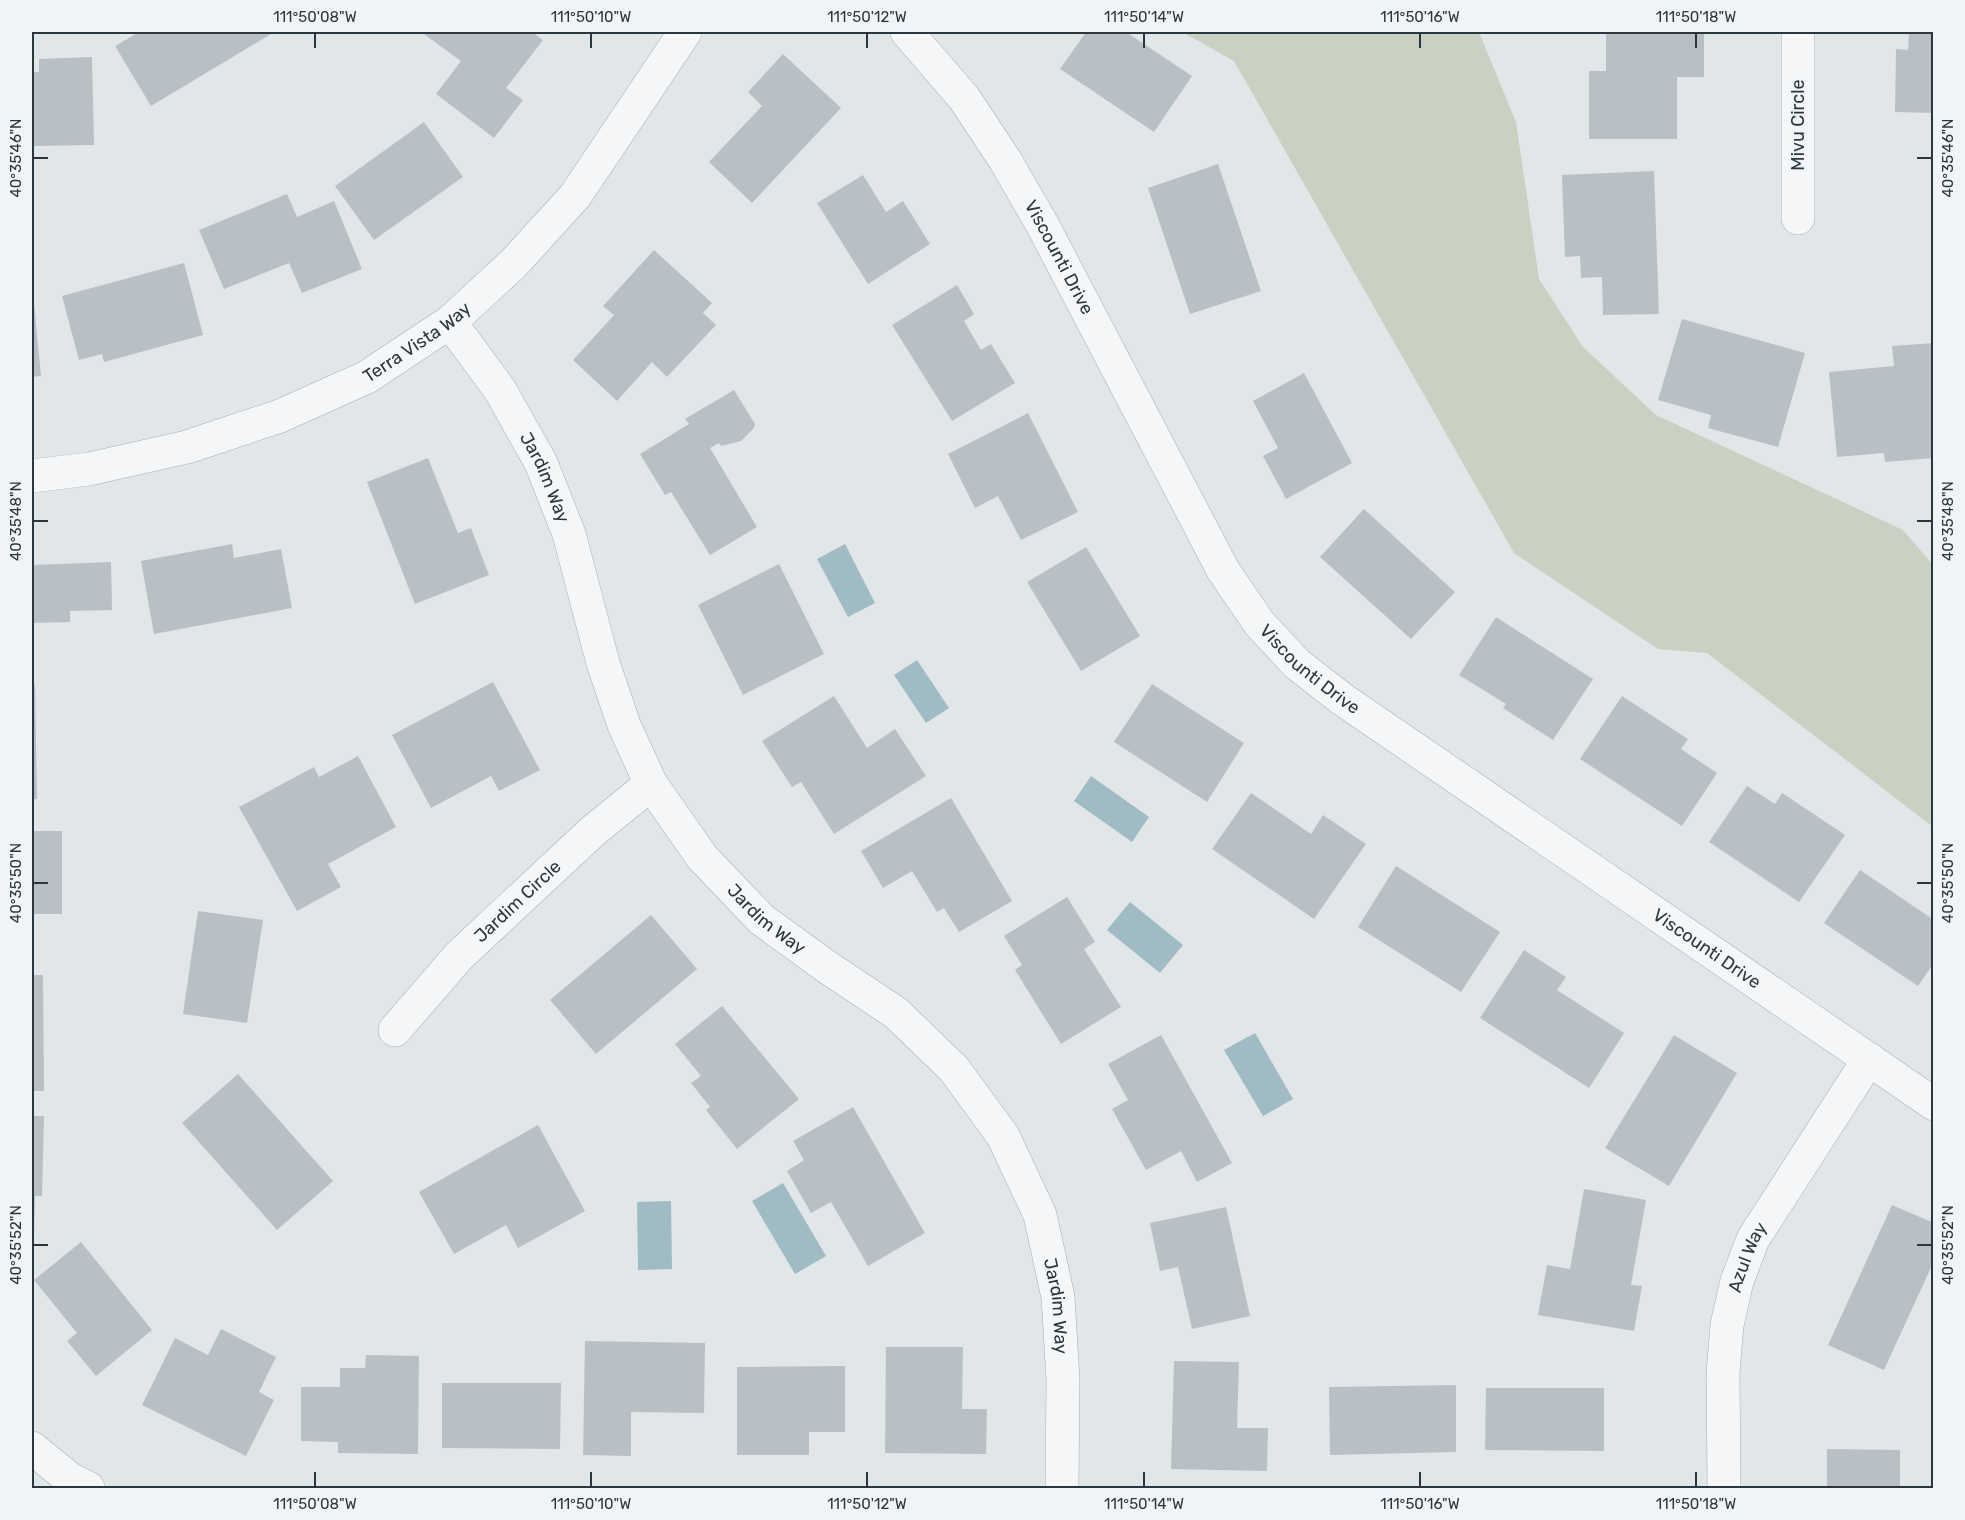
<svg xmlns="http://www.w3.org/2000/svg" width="1965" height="1520" viewBox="0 0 1965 1520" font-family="Rubik,sans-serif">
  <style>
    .green { fill: #cad1c3 }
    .water { fill: #a0bbc4 }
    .building { fill: #b9c0c5 }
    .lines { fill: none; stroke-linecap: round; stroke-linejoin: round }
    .minor-casing { stroke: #a7aeb2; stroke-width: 34 }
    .minor { stroke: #f4f6f7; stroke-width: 33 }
    .ticks { fill: none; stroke: #2b373e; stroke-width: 2 }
    .labels { text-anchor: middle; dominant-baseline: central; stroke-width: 5; stroke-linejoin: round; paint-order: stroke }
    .street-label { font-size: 18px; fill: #2b373e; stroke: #f1f4f6 }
    .neatline { fill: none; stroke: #2b373e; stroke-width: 2 }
    .ticks-label { font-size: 15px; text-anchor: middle; fill: #2b373e }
  </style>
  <rect width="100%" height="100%" fill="#e1e6e8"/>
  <!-- green -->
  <path class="green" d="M1182,32H1479L1516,122L1539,279L1583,347L1656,415L1903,530L1933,565V827L1707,653L1658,649L1514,553L1234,61Z"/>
  <!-- water -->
  <path class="water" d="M845,544L875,603L848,617L817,559Z
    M917,660L949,708L926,723L894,675Z
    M1091,776L1149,817L1132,842L1074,801Z
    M1130,902L1183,945L1160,973L1107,930Z
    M1255,1033L1293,1099L1263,1116L1224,1050Z
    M783,1183L826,1256L795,1274L752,1201Z
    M671,1201L672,1269L638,1270L637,1202Z"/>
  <!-- building -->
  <path class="building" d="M139,32H270L271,34L151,106L115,46Z
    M421,32H532L543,40L506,88L523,100L494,138L436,94L461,61Z
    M1086,32H1126L1192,76L1154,132L1060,69Z
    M1606,32H1704V77H1677V139H1589V71H1606Z
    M1909,32H1934V113L1895,112L1896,49L1908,50Z
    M783,54L841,108L752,203L709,162L762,106L748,92Z
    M92,57L94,145L32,146V72H39V59Z
    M424,122L463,177L374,240L335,186Z
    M1218,164L1261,291L1190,314L1148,188Z
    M1654,171L1659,314L1603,315L1602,277L1581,278L1580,256L1565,257L1562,175Z
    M863,175L886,212L903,201L930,244L868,284L817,203Z
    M287,194L297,217L334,201L362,269L302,293L289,263L224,289L199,230Z
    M654,250L712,303L703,313L716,325L667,377L652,362L617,401L573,360L614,315L603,306Z
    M184,263L203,335L104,362L102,354L79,360L62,296Z
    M957,285L974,314L964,321L981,350L991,344L1015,383L952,421L892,325Z
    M33,293L41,376L32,377V294Z
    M1682,319L1805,353L1778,447L1708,428L1711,415L1658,400Z
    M1934,343V458L1885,462L1884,453L1837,457L1829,372L1894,366L1892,346Z
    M1304,373L1352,463L1286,499L1263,456L1278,448L1253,401Z
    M734,390L755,424L754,428L741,441L721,446L719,443L710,448L757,527L710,555L671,492L665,495L640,454L689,424L685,419Z
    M1028,413L1078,512L1021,540L998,496L975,508L948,454Z
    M428,458L458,533L471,528L489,575L415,604L367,482Z
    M1364,509L1455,592L1411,639L1320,557Z
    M232,544L234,558L281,549L292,608L154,634L141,561Z
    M1086,547L1140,636L1081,671L1027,582Z
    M111,562L112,610L70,611V622L32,623V565Z
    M779,564L824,654L743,695L698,605Z
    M1496,617L1593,679L1553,740L1503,708L1506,704L1459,675Z
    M493,682L540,770L499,791L491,776L431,808L392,735Z
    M1152,684L1244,743L1207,802L1114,742Z
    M32,685H35L37,799H32Z
    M834,696L867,748L895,729L926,776L834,834L801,782L792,787L762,741Z
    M1622,696L1688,739L1681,749L1717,773L1682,826L1580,759Z
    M358,756L396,827L328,864L341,887L297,911L239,807L314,767L319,777Z
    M1747,786L1775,804L1782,793L1845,835L1799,902L1709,842Z
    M1251,793L1311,834L1323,815L1366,844L1314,919L1212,849Z
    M951,798L1012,901L959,932L944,908L937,912L912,871L883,888L861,851Z
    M32,831H62V914H32Z
    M1396,866L1500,932L1461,992L1358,927Z
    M1860,870L1934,920V963L1918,986L1824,923Z
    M1067,897L1095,942L1084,949L1121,1007L1061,1044L1015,970L1022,965L1004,936Z
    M198,911L263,920L247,1023L183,1014Z
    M651,915L697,969L596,1054L550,1000Z
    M1524,950L1566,977L1557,990L1624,1033L1589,1088L1480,1018Z
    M32,975H43L44,1091H32Z
    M722,1006L799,1099L737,1149L706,1110L710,1107L691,1083L701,1076L675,1044Z
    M1161,1035L1232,1163L1197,1182L1181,1151L1146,1170L1112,1109L1128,1100L1108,1064Z
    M1674,1035L1737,1073L1669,1186L1605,1148Z
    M238,1074L333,1181L277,1230L182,1123Z
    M853,1107L925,1233L868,1266L831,1202L811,1213L787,1171L804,1160L793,1141Z
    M32,1116H44L42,1196H35L34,1233H32Z
    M538,1125L585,1211L518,1248L506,1225L454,1254L419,1192Z
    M1584,1189L1646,1200L1631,1285L1642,1286L1634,1331L1538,1315L1547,1265L1570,1269Z
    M1892,1205L1934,1223V1261L1884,1370L1828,1345Z
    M1226,1207L1250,1316L1192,1329L1178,1267L1160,1271L1150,1223Z
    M81,1242L152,1330L96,1376L67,1341L77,1333L34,1280Z
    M221,1329L276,1357L259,1392L274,1400L246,1456L142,1405L175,1338L208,1355Z
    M585,1341L705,1343L704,1413L631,1412V1456L583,1455Z
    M886,1347H963L962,1409H987L986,1454L885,1453Z
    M366,1355L419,1356L418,1454L338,1453V1442L301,1441V1387H340V1368H365Z
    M1174,1361L1239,1362L1237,1428H1268L1267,1471L1171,1469Z
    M845,1366V1432H809V1455H737V1367Z
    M442,1383H561L560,1449L442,1448Z
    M1456,1385V1452L1330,1455L1329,1387Z
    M1486,1388H1604V1451L1485,1450Z
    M1827,1449L1900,1450V1488H1827Z"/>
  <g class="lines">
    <defs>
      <g id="minor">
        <path id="s1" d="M907,32L964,98L1005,160L1042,224L1223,570L1259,623L1297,664L1342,699L1934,1104"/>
        <path d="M1798,218V32"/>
        <path id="s2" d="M450,322L500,390L541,463L569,534L603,663L624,725L651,784L702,857L761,919L827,967L896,1013L954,1069L1003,1136L1040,1215L1058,1297L1063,1380L1062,1488"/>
        <path id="s3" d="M32,476L89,469L187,447L280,416L367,377L450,322L514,263L575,196L685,32"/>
        <path id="s4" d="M395,1030L459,956L593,831L651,784"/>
        <path d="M32,1448L70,1479L88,1488"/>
        <path id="s5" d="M1724,1488L1723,1373L1727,1325L1737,1281L1753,1239L1869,1059"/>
      </g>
    </defs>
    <!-- minor casing -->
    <use href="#minor" class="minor-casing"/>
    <!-- minor -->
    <use href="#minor" class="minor"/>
  </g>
  <!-- ticks -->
  <path class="ticks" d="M315,33V48M591,33V48M867,33V48M1144,33V48M1420,33V48M1696,33V48M33,158H48M1917,158H1932M33,521H48M1917,521H1932M33,883H48M1917,883H1932M33,1245H48M1917,1245H1932M315,1472V1487M591,1472V1487M867,1472V1487M1144,1472V1487M1420,1472V1487M1696,1472V1487"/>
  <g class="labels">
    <!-- street labels -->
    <g class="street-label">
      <text transform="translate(1798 125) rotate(-90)">Mivu Circle</text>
      <text stroke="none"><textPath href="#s1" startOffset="273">Viscounti Drive</textPath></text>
      <text stroke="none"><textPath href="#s3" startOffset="412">Terra Vista Way</textPath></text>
      <text stroke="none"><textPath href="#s2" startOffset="183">Jardim Way</textPath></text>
      <text stroke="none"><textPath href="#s1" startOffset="759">Viscounti Drive</textPath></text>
      <text stroke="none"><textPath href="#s4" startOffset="178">Jardim Circle</textPath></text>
      <text stroke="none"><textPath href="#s2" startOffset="687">Jardim Way</textPath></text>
      <text stroke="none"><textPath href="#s1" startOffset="1245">Viscounti Drive</textPath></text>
      <text stroke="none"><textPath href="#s5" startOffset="234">Azul Way</textPath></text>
      <text stroke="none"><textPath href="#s2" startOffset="1191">Jardim Way</textPath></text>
    </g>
  </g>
  <!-- border -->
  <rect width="1965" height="1520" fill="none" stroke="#f1f4f6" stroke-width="66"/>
  <rect x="33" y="33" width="1899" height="1454" class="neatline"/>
  <g class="ticks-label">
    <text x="315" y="22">111°50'08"W</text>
    <text x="591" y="22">111°50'10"W</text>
    <text x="867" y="22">111°50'12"W</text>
    <text x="1144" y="22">111°50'14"W</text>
    <text x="1420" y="22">111°50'16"W</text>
    <text x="1696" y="22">111°50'18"W</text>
    <text transform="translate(1948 158) rotate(-90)" y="5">40°35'46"N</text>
    <text transform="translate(16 158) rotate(-90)" y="5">40°35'46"N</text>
    <text transform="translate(1948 521) rotate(-90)" y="5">40°35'48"N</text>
    <text transform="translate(16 521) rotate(-90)" y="5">40°35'48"N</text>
    <text transform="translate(1948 883) rotate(-90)" y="5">40°35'50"N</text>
    <text transform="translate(16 883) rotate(-90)" y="5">40°35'50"N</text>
    <text transform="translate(1948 1245) rotate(-90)" y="5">40°35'52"N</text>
    <text transform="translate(16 1245) rotate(-90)" y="5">40°35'52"N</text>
    <text x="315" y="1509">111°50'08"W</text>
    <text x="591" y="1509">111°50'10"W</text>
    <text x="867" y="1509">111°50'12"W</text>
    <text x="1144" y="1509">111°50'14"W</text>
    <text x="1420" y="1509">111°50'16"W</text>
    <text x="1696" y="1509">111°50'18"W</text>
  </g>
</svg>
